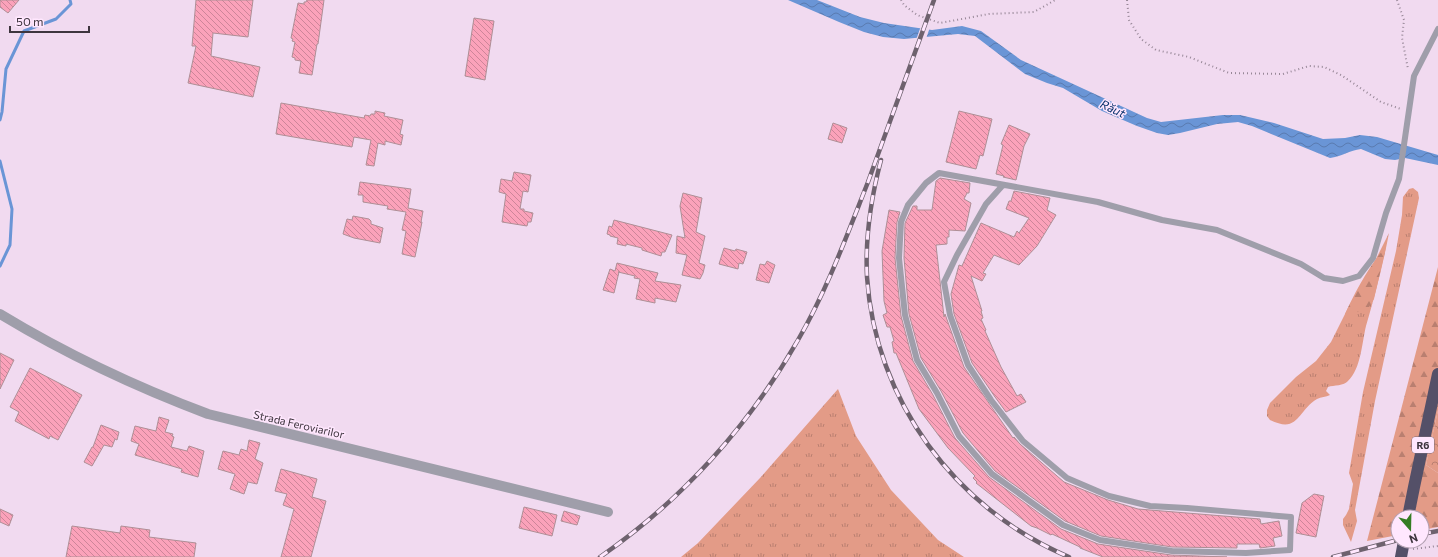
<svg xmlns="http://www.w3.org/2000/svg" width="1438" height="557" viewBox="0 0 1438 557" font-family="Commissioner,sans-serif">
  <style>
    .grass { fill: url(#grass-tufts) }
    .forest { fill: url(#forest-firs) }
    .park { fill: url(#park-crowns) }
    .water { fill: url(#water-waves) }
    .pier { fill: #f1daf0 }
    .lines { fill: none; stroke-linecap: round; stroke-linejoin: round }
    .stream { stroke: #6a95d6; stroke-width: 3 }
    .building { fill: url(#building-back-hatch); stroke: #ae8f96 }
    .path { stroke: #978797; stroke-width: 2; stroke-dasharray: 1 3; stroke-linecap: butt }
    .lane { stroke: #9f9eaa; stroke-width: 6 }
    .street { stroke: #9f9eaa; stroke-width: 10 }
    .highway { stroke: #545068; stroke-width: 12 }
    .rail-casing { stroke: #6e626e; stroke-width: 4.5 }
    .rail { stroke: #ffe7fe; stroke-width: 3; stroke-dasharray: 9; stroke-linecap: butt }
    .labels { text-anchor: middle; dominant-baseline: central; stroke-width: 3; stroke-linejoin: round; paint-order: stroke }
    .shield { fill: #ffe7fe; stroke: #786a78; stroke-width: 1 }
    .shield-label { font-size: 10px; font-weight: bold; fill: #3e353e }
    .street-label { font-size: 11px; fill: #3e353e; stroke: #ffe7fe }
    .water-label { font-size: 12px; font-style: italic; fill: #06306a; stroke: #ffe7fe }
  </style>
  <defs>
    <pattern id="grass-tufts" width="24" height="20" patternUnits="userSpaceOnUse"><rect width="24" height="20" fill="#e39b87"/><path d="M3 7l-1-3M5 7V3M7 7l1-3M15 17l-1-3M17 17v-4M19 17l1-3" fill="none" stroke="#b97f70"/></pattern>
    <pattern id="forest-firs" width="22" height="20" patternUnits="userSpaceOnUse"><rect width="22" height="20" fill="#e39b87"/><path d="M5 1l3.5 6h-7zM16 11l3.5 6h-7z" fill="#b97f70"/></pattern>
    <pattern id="park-crowns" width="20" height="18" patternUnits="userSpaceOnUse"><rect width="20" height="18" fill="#e39b87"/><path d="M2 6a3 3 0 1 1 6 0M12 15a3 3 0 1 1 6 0" fill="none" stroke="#b97f70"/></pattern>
    <pattern id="water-waves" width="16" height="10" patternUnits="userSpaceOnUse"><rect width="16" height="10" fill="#6a95d6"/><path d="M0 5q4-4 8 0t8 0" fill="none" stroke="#597aaf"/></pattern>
    <pattern id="building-back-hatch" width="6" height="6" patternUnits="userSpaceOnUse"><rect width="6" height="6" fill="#fba2ba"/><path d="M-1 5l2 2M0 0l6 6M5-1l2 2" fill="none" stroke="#cd8599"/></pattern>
  </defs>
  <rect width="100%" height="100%" fill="#f1daf0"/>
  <!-- grass -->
  <path class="grass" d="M1413,188L1418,192L1419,198L1375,401L1355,510L1357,521L1351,542L1343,525V519L1346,515L1349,509L1353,484L1349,473L1363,392L1396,251L1402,215L1403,197L1409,189Z
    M1389,233C1383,265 1375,295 1366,326C1362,342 1361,369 1348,381C1344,386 1334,385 1328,387L1326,391L1330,395C1326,397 1321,397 1317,399C1297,411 1299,434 1270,420L1267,416V410L1270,403L1296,377L1316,361L1331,342L1350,304L1371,269Z
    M838,389L856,436L891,490L938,540L964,557H681L698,543L760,478Z"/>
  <!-- forest -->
  <path class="forest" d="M1386,247L1374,299L1369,307L1346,317L1345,314C1354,294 1371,262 1386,247Z
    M1438,267V410L1426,465L1438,473V527L1422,530V517H1398V535L1367,541Z"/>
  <!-- park -->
  <path class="park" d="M1438,410V473L1426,465Z"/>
  <!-- water -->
  <path class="water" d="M788,0H817L860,17L884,23L932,30L962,26L981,31L1021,60L1147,118L1161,122L1223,115H1240L1274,123L1323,139L1345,138L1360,135L1377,137L1438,155V165L1405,158L1395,160L1385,159L1361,149C1350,150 1341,157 1330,158L1252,126L1238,122L1217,124L1180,133L1168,135L1157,133L1137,126L1102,111L1063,88L1047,83L1025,74L975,36L958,34L904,39L883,37L864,32L839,22Z"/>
  <!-- pier -->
  <path class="pier" d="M921,26L930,27L926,39L916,40Z"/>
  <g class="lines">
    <!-- stream -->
    <path class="stream" d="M0,120L2,112L6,69L24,31L56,19L71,4L70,0
      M0,161L12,209L10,245L0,266"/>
  </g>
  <!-- building -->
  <path class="building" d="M0,0H19L8,13L0,7Z
    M196,0H253L248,37L213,33L211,56L260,67L253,97L188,83L196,46H192Z
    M307,0H324L318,44H317L312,75L299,73L301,61L295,60V58L292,57L295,42L292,41L293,39L291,38L298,3L304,4V2H306Z
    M474,18L494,21L485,80L465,76Z
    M281,103L364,118L365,115L370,116L371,114H375V111L385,113L384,116L403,120L400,134L403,135L401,145L385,141V145L378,143L374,166L366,165L371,140L354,137L352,147L276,134Z
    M959,111L992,119L983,156L980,155L976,169L946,162Z
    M833,123L847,128L842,143L828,139Z
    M1009,125L1030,134L1024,146L1016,180L1003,177L1004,176L996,174L1003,145L1001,144Z
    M514,172L531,175L528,192L523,191L520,209H524V211L533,213L531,222H528L527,226L502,222L506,194L499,192L501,179L512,181Z
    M940,178L970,183L969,193H967L964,199L971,203L965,231L949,230V237H947V244L936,245L944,317L945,314L964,367L1013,438L1014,437L1020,444L1064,482L1108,500L1138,509L1260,519L1261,524L1279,521L1282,536L1273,538L1275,546L1260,548L1259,544H1237V548L1172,547L1101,536L1065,521L995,471L963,433L941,391L921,358L909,314L904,258L905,223L913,206H917V210H932L936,181Z
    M360,182L411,189L408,208L423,211L421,222H422L415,257L402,254L406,231L402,230L406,212L387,209L388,206L363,202V195H358Z
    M1014,191L1050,198L1047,210L1056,215L1037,246L1019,265L994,255L983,273L986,274L982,281L971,276L982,311H981L983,318L981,319L986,330L985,331L1001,367L1017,396L1021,394L1026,402L1006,412L995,397L972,363L954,314L951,294L959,265L962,266L981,223L1014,237L1017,231L1019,233L1029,218L1006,209L1009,201H1011Z
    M683,193L702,198L696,232L705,236L699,263L705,265L703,273L700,279L682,275L687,255L676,253L677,236L685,238L680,206Z
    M889,210L900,212L897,222L895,258L901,316L913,361L933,395L955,438L989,477L1061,529L1098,544L1171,555L1227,557H1103L1080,548V547L1052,534L1051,535L1037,528L1031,526L976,483L977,482L973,478L975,476L948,448L919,409L896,353H894L892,342L894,341L890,327H887L883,315L887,313L884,301L882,251Z
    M353,216L369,219L371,221V224L383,228L380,243L354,238L343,234L347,219L352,220Z
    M614,220L672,235L665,252H662L661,256L642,250V248L626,244V246L617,244L618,238L610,236V235L607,234L609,226L612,227Z
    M724,248L735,251L736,249L747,252L743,264L739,263L738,269L719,264Z
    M767,261L775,265L769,283L756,280L760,264L765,265Z
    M617,263L658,273L655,281L681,285L676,302L655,298V303L636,299L640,279L634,278L635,276L618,272H619L614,293L603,290L610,269L615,271Z
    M0,353L14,360L0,389Z
    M30,368L82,395L58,440L50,436L49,439L15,421L19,412L10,407Z
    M159,417L169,420L165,432L173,434L172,436L174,437L171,447L187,451L189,446L204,451L198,477L181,472L182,469L135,455L139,444L131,441L135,426L156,431Z
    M101,425L119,432L117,440L115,439L112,447L104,445L92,466L84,462L92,447H93Z
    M249,440L260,443L255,459L263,463L257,484L248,482L244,494L230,489L235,474L218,469L223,451L239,455L241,449L247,451Z
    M281,469L317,479L312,497L326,501L311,557H281L294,509L283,505L287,494L275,491Z
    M1314,494L1324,496L1316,537L1296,533L1302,503Z
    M524,507L557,515L552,536L519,528Z
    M0,509L13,515L9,526L0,522Z
    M564,511L580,516L577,525L561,521Z
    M72,526L120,533L121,526L150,530L149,537L196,543L194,557H66Z"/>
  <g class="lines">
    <!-- path -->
    <path class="path" d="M901,0L904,5L917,15L940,23L989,14L1034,12L1055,0
      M1127,0L1129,20L1141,39L1156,50L1189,57L1229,73L1283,74L1309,66L1324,67L1341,75L1381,102L1401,109
      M1397,0L1404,20L1402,38L1408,69
      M1413,549L1438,546"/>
    <!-- lane -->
    <path class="lane" d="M1003,185L986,204L957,255L944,282L950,315L968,365L991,400L1023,441L1067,478L1109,496L1150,506L1187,508L1291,517L1290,550L1246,553L1172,551L1100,540L1063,525L992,474L959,436L937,393L917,360L905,315L899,258L901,222L908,205L926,183L939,173L1098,202L1162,220L1217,230L1301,264L1324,278L1343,281L1359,276L1373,258L1386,213L1399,179L1414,76L1438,29"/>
    <!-- street -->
    <path class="street" d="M0,314C66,354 136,387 208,414L608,512"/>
    <!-- highway -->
    <path class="highway" d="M1408,517L1414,487L1438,374
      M1401,557L1404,541"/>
    <defs>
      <path id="rail" d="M881,160C871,198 865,237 867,277C875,400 955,509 1069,557
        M1422,534L1438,531
        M600,557C681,501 749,426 798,340C827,290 847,235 868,182C890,121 912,61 934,0
        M1333,557L1398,540"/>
    </defs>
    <!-- rail casing -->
    <use href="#rail" class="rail-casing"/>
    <!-- rail -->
    <use href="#rail" class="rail"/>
  </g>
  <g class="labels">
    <!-- shield labels -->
    <rect class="shield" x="1412" y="437" width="22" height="16" rx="3"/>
    <g class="shield-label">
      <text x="1423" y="445">R6</text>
    </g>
    <!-- street labels -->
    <g class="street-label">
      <text transform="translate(299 424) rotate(13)">Strada Feroviarilor</text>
    </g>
    <!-- water labels -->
    <g class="water-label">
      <text transform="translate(1113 108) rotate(25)">Răut</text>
    </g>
  </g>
  <!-- north arrow -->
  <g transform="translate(1410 529) rotate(160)"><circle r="19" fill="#ffe7fe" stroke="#b2a0b1"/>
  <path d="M0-3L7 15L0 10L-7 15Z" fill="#347d23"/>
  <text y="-6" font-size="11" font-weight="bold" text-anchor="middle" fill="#3e353e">N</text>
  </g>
  <!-- scale -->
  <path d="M10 26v6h79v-6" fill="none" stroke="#3e353e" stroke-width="2"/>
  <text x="16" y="26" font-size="12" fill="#3e353e" stroke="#ffe7fe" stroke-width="3" paint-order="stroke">50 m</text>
</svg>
